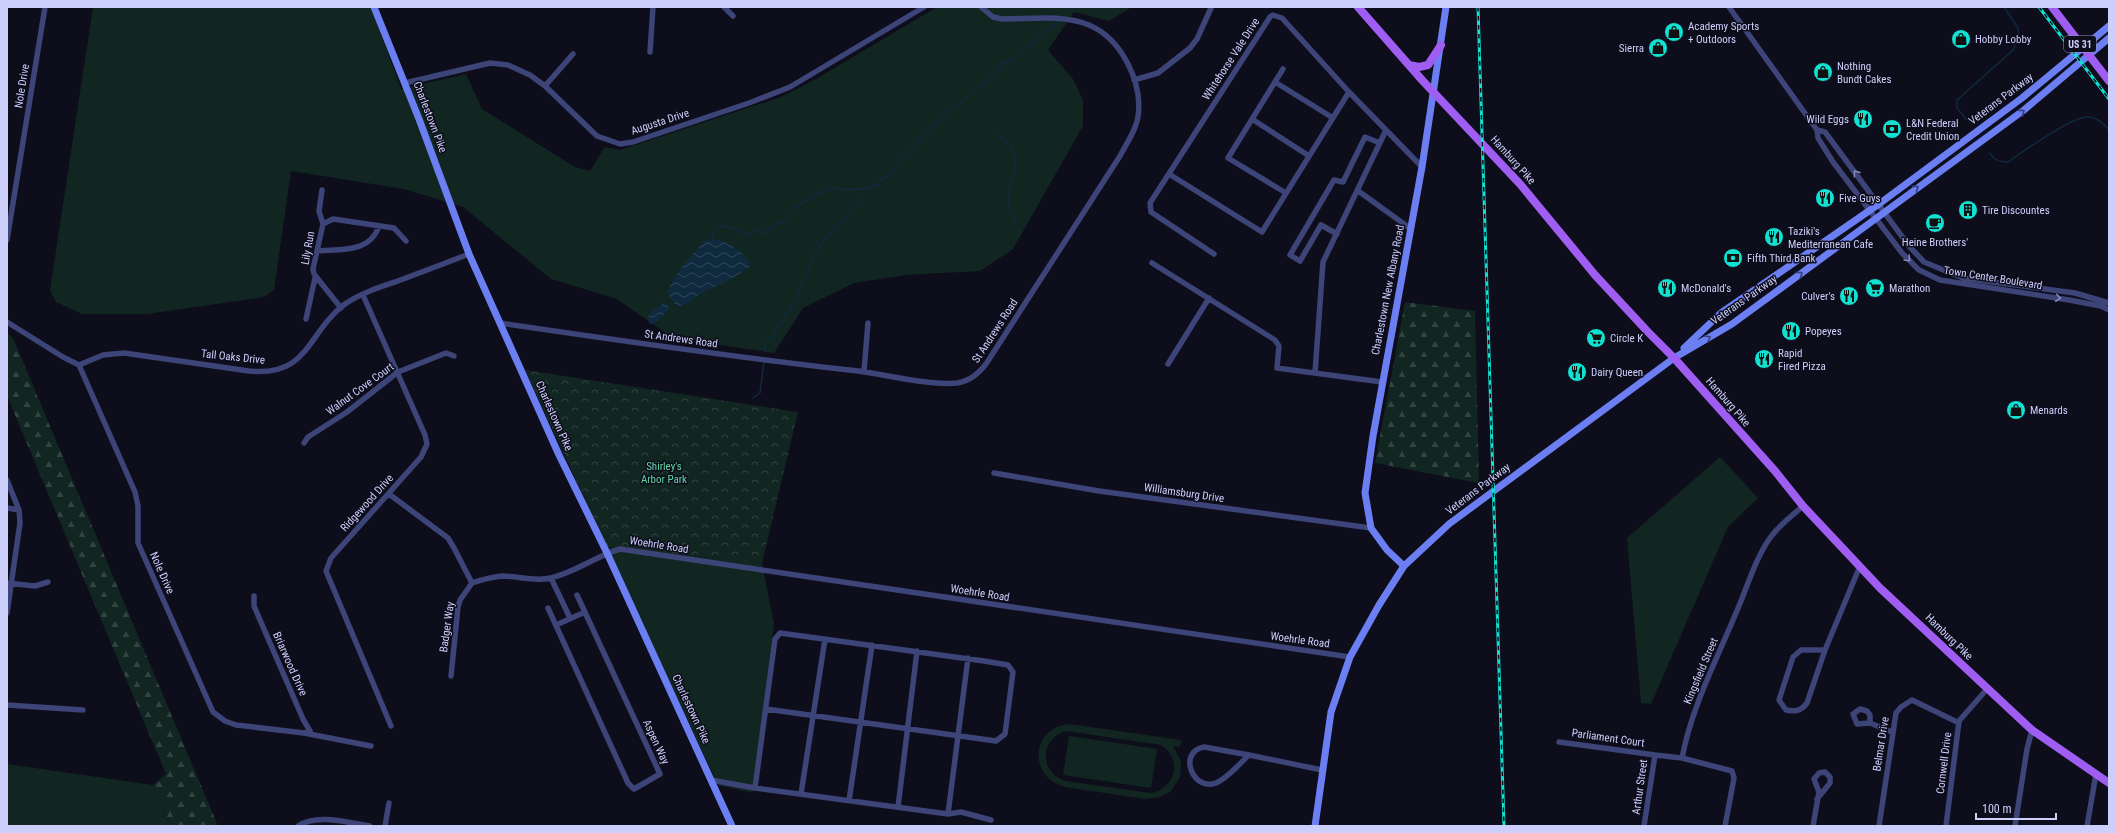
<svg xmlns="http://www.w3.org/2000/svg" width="2116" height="833" viewBox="0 0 2116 833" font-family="'Roboto Condensed',sans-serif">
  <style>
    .grass { fill: #112621; fill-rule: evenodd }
    .forest { fill: url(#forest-firs) }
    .park { fill: url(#park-crowns) }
    .water { fill: url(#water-waves) }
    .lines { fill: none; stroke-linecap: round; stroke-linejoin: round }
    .stream { stroke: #0f2a3e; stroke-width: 1.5 }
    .street { stroke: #3c4478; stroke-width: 5.5 }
    .secondary { stroke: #6b7ff3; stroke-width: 7 }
    .primary { stroke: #a05df2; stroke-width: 8 }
    .rail-casing { stroke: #12e1d2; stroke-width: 3 }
    .rail { stroke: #0d0d1c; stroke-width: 1.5; stroke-dasharray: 4.5; stroke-linecap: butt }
    .oneway { stroke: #37407d }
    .oneway2 { stroke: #848aba }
    .labels { text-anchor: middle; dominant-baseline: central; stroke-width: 3; stroke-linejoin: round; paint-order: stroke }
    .shield { fill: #0d0d1c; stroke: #9395b8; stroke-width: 1 }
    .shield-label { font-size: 10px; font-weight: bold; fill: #cdcffb }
    .poi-label { font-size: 11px; fill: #cdcffb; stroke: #0d0d1c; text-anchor: start }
    .street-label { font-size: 11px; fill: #cdcffb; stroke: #0d0d1c }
    .park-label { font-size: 11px; fill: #60d4a3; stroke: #0d0d1c }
  </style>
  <defs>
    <pattern id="forest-firs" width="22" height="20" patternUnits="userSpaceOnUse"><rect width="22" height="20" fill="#112621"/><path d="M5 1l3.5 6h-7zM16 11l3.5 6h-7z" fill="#324442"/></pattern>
    <pattern id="park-crowns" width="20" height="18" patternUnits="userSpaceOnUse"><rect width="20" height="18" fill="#112621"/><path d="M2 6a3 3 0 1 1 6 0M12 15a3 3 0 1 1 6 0" fill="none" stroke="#324442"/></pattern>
    <pattern id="water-waves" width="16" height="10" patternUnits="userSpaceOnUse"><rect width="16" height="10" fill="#0f2a3e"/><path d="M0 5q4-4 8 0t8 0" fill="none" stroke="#31485b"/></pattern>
  </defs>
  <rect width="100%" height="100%" fill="#0d0d1c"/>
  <!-- grass -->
  <path class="grass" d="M93,7H371L401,89L466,74L482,109L575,167L590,171L605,147L620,150L781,97L816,79L937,7H1132L1109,21L1074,12L1048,50L1073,79L1083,100V126L1013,249L980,271L906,275L854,283L803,308L774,353L673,338L617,299L551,279L463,207L404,189L291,171L274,290L264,297L147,314H82L56,302L50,290Z
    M1720,457L1758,498L1728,527L1651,704L1641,703L1627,538Z
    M607,547L762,563L774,624L753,793L718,785Z
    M1070,724L1181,740L1180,747L1173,746L1181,761L1180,777L1171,791L1161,797L1145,799L1065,787C1027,777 1031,727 1070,724ZM1066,731L1161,745C1183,759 1176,789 1150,793L1066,781C1039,773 1039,739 1066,731Z
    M1069,736L1157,749L1151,788L1063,775Z
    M7,764L153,785L171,826H7Z"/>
  <!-- forest -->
  <path class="forest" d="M1405,302L1475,311L1479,483L1375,463Z
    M7,333L13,338L218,826H171L153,785L166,774L7,396Z"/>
  <!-- park -->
  <path class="park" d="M525,370L798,412L762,563L607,547Z"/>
  <!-- water -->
  <path class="water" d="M713,239C726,240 747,253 750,266C733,281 718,284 699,295C691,300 687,305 678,307L670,298L667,291L680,269L703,242Z
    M663,303L668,305L669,310L655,323L650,324L647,318L652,311Z"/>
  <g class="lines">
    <!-- stream -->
    <path class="stream" d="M1069,12L1074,7
      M1966,119L1957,108V100L2013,50L2019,38L2018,28L2004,7
      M996,134C1000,138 1008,141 1011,146C1023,167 1003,190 1010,211C1012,215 1014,219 1016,222
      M1990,153C1994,160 1999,162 2008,162C2023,152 2073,115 2089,117C2096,117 2105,125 2109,130
      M868,192L870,187
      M791,212C799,204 824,188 834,188C838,187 842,191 846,190C858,190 868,188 879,184L880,180L886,177L934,125L958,104L982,85L1004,63L1014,58L1058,21
      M713,241V230C733,219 733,233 749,235L756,229L761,234L783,221L788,215
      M765,352V343L772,338L774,331L792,306L817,250L826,237L865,196
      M753,398L760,393L764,362"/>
    <!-- street -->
    <path class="street" d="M724,7L733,16
      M1729,7L1817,130L1818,138L1833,162L1902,253L1919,270L1940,280L2069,300L2101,306L2109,310
      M650,52L653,7
      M1283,69L1228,158L1286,193
      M1134,80L1158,73L1190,48L1197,39L1211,8
      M1275,82L1333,118
      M405,83L490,63L508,65L530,75L545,86L597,136L620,144L633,142L749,103L790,87L924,7
      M545,86L573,54
      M1252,119L1309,156
      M1817,130L1825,132L1909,246L1924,262L1963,278L2075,293L2109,303
      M1169,174L1262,232L1349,92
      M322,190L319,211L323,224
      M1357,190L1411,229
      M1337,234L1321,225L1300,261L1290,255L1334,180L1343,182L1365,137L1380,143
      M7,240L45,7
      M317,251C341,249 370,253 379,226
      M1214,254L1151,212L1150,203L1270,17L1273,15L1282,18L1349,92L1422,167
      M1152,263L1275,340L1279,346L1277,368L1382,382
      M363,295L425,435L427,444L421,457L331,558L326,571L391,726
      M341,308L314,274L313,269L323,224L333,219L394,228L406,241
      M306,319L315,278
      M7,322L63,357L79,365L135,492L138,506V543L213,712L225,721L236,725L304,733L371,746
      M500,323C616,340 732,357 849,370C881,373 927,386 957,383C970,381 978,374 986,364L1120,156C1126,144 1136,131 1138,117C1143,83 1122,39 1089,25C1062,14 1030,19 1002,19L993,17L981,7
      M1168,364L1209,298
      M79,365L103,355L124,353L249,371C310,377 307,332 345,304C361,293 380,287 398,281C422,272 446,263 469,254
      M864,371L868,323
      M1315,373L1323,262L1386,130
      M304,443L308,437L347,412L398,372L446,353L454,356
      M994,473L1099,491L1371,528
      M7,480L19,510L20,523L7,613
      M389,494L448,538L454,548L472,583
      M7,508L19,510
      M551,578L570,618
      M7,583L35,586L48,582
      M254,596V606L303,719L310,731L304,733
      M548,608L628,783L634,789L660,774L577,595
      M556,625L585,612
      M1825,650H1801L1793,657L1779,700L1786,710C1795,712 1801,711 1807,703L1825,650L1860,566
      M451,676L458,607L460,600L472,583C481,580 492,577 502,576C519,576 534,582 551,578C576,572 596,556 620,549L1350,657
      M7,705L83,710
      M1870,723V715L1867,711L1860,709L1853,714L1857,724L1870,723L1892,732
      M1559,742L1655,755
      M1204,747L1249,755C1239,764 1228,778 1216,783C1193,792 1177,752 1204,747Z
      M1249,755L1322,770
      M1682,758C1692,706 1716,661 1736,613C1747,588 1755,559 1770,538C1779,525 1792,516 1803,506
      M711,780L755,788L948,814L961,812L991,820
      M755,788L775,639L780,633L984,661L1008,665L1013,672L1005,734L996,741L766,709
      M801,794L825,639
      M849,801L872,645
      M898,807L917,651
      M948,814L968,658
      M298,826C318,813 348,823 370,826
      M385,826L389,803
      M1644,826L1655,755L1682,758L1732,771L1734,778L1725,826
      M1813,826L1819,792L1814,779L1819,773L1825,772L1830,777V783L1817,799
      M1879,826L1896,713L1901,707L1912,700L1959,723
      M1946,826L1959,721L1987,689
      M2015,826L2027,749L2032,730
      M2087,826L2096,774"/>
    <!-- secondary -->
    <path class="secondary" d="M374,7L419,119L469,254L559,455L607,553L732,826
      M1684,348L1721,313L1879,204L2022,98L2109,26
      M1404,566L1387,550L1371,528L1365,493L1373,436L1422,167L1446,7
      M1315,826L1331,712L1350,657L1379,605L1404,566L1449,524L1674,358L1732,324L2024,110L2109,38"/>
    <!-- primary -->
    <path class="primary" d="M1358,7L1422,80L1520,184L1595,275L1648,332L1674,358L1775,471L1803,506L1880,588L2032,730L2109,783
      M2052,7L2109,81
      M1409,65L1419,67L1428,65L1441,45"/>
    <defs>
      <path id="rail" d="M1478,7L1504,826
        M2039,7L2109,99"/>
    </defs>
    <!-- rail casing -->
    <use href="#rail" class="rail-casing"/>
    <!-- rail -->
    <use href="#rail" class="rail"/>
  </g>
  <!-- one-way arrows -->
  <defs><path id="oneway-chevron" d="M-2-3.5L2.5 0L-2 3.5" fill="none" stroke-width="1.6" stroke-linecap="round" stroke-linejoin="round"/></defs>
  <g class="oneway">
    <use href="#oneway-chevron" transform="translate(2022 112) rotate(-37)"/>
    <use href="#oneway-chevron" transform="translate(1916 188) rotate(-36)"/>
    <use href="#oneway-chevron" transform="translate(1800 274) rotate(-37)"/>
    <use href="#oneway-chevron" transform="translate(1708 338) rotate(-30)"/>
  </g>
  <g class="oneway2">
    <use href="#oneway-chevron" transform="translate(1856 173) rotate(-127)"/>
    <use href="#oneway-chevron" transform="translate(1908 259) rotate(46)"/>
    <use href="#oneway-chevron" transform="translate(2058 298) rotate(8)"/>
  </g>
  <!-- icons -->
  <defs>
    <symbol id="shop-disc" viewBox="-11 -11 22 22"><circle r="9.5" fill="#12e1d2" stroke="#0d0d1c"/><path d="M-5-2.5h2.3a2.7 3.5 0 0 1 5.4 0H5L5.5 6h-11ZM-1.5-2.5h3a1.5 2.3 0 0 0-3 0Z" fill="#111"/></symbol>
    <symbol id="restaurant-disc" viewBox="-11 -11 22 22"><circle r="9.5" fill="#12e1d2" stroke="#0d0d1c"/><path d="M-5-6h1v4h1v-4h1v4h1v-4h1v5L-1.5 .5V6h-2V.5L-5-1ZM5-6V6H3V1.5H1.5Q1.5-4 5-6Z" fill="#111"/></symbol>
    <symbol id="bank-disc" viewBox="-11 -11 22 22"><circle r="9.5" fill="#12e1d2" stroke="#0d0d1c"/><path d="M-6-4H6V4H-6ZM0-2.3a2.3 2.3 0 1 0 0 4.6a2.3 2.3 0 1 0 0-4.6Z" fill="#111"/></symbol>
    <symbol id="building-disc" viewBox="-11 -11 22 22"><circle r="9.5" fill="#12e1d2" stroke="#0d0d1c"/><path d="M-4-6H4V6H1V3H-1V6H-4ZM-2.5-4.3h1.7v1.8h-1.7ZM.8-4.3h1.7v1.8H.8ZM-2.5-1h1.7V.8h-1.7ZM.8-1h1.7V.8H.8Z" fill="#111"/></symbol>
    <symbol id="cafe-disc" viewBox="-11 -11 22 22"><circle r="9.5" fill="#12e1d2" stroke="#0d0d1c"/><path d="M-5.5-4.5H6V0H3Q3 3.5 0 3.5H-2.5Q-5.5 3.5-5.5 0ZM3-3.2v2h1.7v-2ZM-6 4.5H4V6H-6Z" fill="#111"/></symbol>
    <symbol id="supermarket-disc" viewBox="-11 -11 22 22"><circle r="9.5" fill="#12e1d2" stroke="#0d0d1c"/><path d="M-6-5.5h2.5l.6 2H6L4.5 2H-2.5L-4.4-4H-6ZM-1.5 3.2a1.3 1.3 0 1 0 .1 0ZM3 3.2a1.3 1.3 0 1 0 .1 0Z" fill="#111"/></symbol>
  </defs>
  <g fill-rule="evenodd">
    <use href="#shop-disc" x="1663" y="21" width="22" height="22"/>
    <use href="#shop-disc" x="1950" y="28" width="22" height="22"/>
    <use href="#shop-disc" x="1647" y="37" width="22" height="22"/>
    <use href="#shop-disc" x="1812" y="61" width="22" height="22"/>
    <use href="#restaurant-disc" x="1852" y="108" width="22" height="22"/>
    <use href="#bank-disc" x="1881" y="118" width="22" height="22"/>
    <use href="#restaurant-disc" x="1814" y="187" width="22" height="22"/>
    <use href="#building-disc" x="1957" y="199" width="22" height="22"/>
    <use href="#cafe-disc" x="1924" y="212" width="22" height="22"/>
    <use href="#restaurant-disc" x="1763" y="226" width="22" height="22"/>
    <use href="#bank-disc" x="1722" y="247" width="22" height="22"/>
    <use href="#restaurant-disc" x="1656" y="277" width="22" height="22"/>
    <use href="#supermarket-disc" x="1864" y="277" width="22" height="22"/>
    <use href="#restaurant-disc" x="1838" y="285" width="22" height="22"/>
    <use href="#restaurant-disc" x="1780" y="320" width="22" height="22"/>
    <use href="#supermarket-disc" x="1585" y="327" width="22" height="22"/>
    <use href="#restaurant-disc" x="1753" y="348" width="22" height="22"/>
    <use href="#restaurant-disc" x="1566" y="361" width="22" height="22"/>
    <use href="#shop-disc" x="2005" y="399" width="22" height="22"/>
  </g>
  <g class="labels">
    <!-- shield labels -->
    <rect class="shield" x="2064" y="36" width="32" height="16" rx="3"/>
    <g class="shield-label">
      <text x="2080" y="44">US 31</text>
    </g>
    <!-- poi labels -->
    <g class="poi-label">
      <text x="1688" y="26">Academy Sports<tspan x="1688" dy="13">+ Outdoors</tspan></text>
      <text x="1975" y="39">Hobby Lobby</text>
      <text x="1644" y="48" text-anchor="end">Sierra</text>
      <text x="1837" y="66">Nothing<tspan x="1837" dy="13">Bundt Cakes</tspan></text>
      <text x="1849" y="119" text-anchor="end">Wild Eggs</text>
      <text x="1906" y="123">L&amp;N Federal<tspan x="1906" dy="13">Credit Union</tspan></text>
      <text x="1839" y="198">Five Guys</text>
      <text x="1982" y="210">Tire Discountes</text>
      <text x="1788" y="231">Taziki's<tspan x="1788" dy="13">Mediterranean Cafe</tspan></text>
      <text x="1935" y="242" text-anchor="middle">Heine Brothers'</text>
      <text x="1747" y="258">Fifth Third Bank</text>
      <text x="1681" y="288">McDonald's</text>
      <text x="1889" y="288">Marathon</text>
      <text x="1835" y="296" text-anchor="end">Culver's</text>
      <text x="1805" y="331">Popeyes</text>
      <text x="1610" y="338">Circle K</text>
      <text x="1778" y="353">Rapid<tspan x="1778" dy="13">Fired Pizza</tspan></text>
      <text x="1591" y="372">Dairy Queen</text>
      <text x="2030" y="410">Menards</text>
    </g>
    <!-- street labels -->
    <g class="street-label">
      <text transform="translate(1231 59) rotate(-57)">Whitehorse Vale Drive</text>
      <text transform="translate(22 86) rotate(-81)">Nole Drive</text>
      <text transform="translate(2001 99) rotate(-37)">Veterans Parkway</text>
      <text transform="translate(430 117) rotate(69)">Charlestown Pike</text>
      <text transform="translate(660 122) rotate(-18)">Augusta Drive</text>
      <text transform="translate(1513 160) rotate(48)">Hamburg Pike</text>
      <text transform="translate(308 248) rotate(-80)">Lily Run</text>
      <text transform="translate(1993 278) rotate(9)">Town Center Boulevard</text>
      <text transform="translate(1388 290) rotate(-79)">Charlestown New Albany Road</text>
      <text transform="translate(1744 300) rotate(-35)">Veterans Parkway</text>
      <text transform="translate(995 331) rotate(-57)">St Andrews Road</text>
      <text transform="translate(681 339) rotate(8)">St Andrews Road</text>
      <text transform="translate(233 357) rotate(6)">Tall Oaks Drive</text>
      <text transform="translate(360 389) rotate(-36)">Walnut Cove Court</text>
      <text transform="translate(1728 402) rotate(49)">Hamburg Pike</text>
      <text transform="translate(554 416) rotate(66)">Charlestown Pike</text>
      <text transform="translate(1478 489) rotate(-37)">Veterans Parkway</text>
      <text transform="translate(1184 493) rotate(8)">Williamsburg Drive</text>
      <text transform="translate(367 503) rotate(-48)">Ridgewood Drive</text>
      <text transform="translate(659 545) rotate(9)">Woehrle Road</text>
      <text transform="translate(162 573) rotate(66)">Nole Drive</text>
      <text transform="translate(980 593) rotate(9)">Woehrle Road</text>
      <text transform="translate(447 627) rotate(-82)">Badger Way</text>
      <text transform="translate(1949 637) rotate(44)">Hamburg Pike</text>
      <text transform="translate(1300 640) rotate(8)">Woehrle Road</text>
      <text transform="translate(290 664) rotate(66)">Briarwood Drive</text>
      <text transform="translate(1701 671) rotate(-67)">Kingsfield Street</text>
      <text transform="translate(691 709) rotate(65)">Charlestown Pike</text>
      <text transform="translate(1608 738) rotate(8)">Parliament Court</text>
      <text transform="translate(656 742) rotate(65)">Aspen Way</text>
      <text transform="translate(1881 744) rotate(-81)">Belmar Drive</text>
      <text transform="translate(1944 763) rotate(-83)">Cornwell Drive</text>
      <text transform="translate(1640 787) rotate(-82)">Arthur Street</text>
    </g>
    <!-- park labels -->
    <g class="park-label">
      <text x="664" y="466">Shirley's<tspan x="664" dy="13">Arbor Park</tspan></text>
    </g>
  </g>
  <!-- border -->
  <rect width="2116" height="833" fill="none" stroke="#cdcffb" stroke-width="16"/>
  <!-- scale -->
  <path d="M1976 813v6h80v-6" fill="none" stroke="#cdcffb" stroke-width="2"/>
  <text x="1982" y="813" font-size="12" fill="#cdcffb" stroke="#0d0d1c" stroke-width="3" paint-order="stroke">100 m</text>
</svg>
